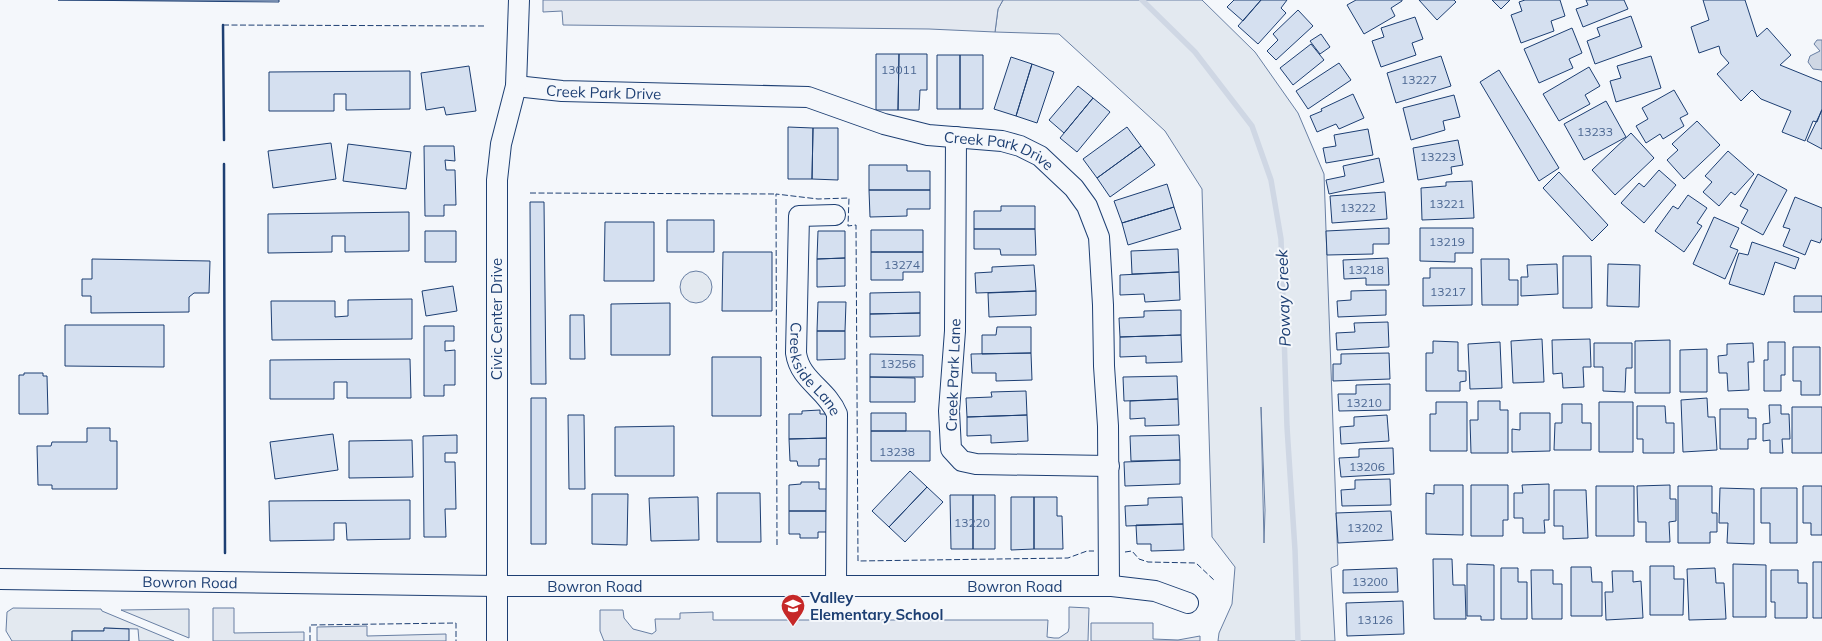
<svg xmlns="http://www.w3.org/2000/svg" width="1822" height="641" viewBox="0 0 1822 641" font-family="Mulish,sans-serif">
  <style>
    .green { fill: #e3e9f0; stroke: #687fa3; fill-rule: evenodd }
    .parking { fill: #e3e8f0; stroke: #687fa3 }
    .water { fill: #cfd7e4; stroke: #687fa3 }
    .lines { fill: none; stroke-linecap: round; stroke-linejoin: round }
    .stream { stroke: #cfd7e4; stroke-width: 5.5 }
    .building { fill: #d5e0f0; stroke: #1d3f73 }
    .minor-casing { stroke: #1d3f73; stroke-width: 22 }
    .minor { stroke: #f4f7fb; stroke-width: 20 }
    .fence { stroke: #1d3f73; stroke-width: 1; stroke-dasharray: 6 2.5; stroke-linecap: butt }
    .wall { stroke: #1d3f73; stroke-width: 2.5 }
    .labels { text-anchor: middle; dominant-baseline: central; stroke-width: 4; stroke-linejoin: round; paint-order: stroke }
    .number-label { font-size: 12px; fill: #4b6792 }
    .street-label { font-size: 15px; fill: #1d3f73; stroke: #f4f7fb }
    .poi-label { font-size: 15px; font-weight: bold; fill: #1d3f73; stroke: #f4f7fb; text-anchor: start }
    .water-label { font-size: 16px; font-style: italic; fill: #1d3f73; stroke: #f4f7fb }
  </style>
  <rect width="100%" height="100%" fill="#f4f7fb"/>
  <!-- green -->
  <path class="green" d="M1003,0H1202L1255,52L1298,113L1324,174L1338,565L1331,568L1335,641H1218L1219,633L1232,604L1235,567L1212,537L1202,189L1165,131L1059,34L995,32L998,9ZM1261,407L1265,510L1264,543Z
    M680 287a16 16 0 1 1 32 0a16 16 0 1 1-32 0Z
    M13,608L101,609L102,611L174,641H139L138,629L104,628V631H73L72,641H12L6,631L7,612Z
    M189,609V638L121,610Z"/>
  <!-- parking -->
  <path class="parking" d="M543,0H1003L998,9L995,32L929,29L563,25L562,11L543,12Z
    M1069,607L1089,608L1088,641H604L600,631V610H623L624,618L633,629L652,634L656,631L655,619H680V613L713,612V620H1048L1047,637L1054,638H1059L1068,632L1069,628Z
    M213,608H234V633L304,632V641H213Z
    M1091,623H1153V639L1178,640L1200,636V641H1091Z
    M367,626V636L446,634V641H317V627Z"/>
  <!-- water -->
  <path class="water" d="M1817,40H1822V70L1813,69L1808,62L1810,56L1820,51L1814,44Z"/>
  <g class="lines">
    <!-- stream -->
    <path class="stream" d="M1142,0L1195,52L1252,126L1271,180L1281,239L1287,427L1295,550L1298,641"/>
  </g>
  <!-- building -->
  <path class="building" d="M58,0H279V2Z
    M1234,0H1261L1243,21L1227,7Z
    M1261,0H1287L1281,8L1286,13L1258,44L1238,26Z
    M1356,0H1402V1L1391,8L1395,16L1364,34L1347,5Z
    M1419,0H1454L1456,2L1437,20Z
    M1492,0H1510L1501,9Z
    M1525,0H1560L1565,16L1551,21L1554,31L1521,43L1511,15L1522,11L1519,2Z
    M1586,0H1624L1628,9L1583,27L1576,9L1588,5Z
    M1703,0H1745L1757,37L1767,28L1791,55L1780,65L1822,82V109L1817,122L1813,121L1805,141L1782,132L1791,111L1761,99L1752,90L1741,101L1717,74L1729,63L1721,54L1719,46L1699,53L1691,27L1709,20Z
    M1298,10L1313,26L1276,60L1267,51L1278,40L1273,34Z
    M1631,16L1642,47L1595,64L1587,41L1600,36L1597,28Z
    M1415,17L1423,39L1412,43L1416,55L1381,67L1372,41L1384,37L1381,28Z
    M1572,28L1582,53L1569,59L1573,68L1539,83L1524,49Z
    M1321,34L1330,47L1320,54L1310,41Z
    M1311,44L1324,60L1293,85L1280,68Z
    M876,54H899L898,110H876Z
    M899,54H927V90H920L919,110H898Z
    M937,55H960V109H937Z
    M960,55H983V109H960Z
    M1441,56L1451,86L1396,103L1387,73Z
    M1651,56L1661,88L1616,102L1610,81L1621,78L1617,66Z
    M1011,57L1032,64L1016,116L994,109Z
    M1339,63L1351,80L1308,109L1296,91Z
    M1032,64L1054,72L1037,123L1016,116Z
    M469,66L476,111L446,115L444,107L426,110L421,73Z
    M1589,67L1600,86L1585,95L1590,104L1559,121L1543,94Z
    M1499,70L1559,168L1539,181L1480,82Z
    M410,71V109L346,110V94H334V111H269V72Z
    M1078,86L1093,98L1064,133L1049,120Z
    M1674,90L1688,114L1680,118L1684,126L1663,139L1660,134L1646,143L1636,126L1648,119L1642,108Z
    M1353,94L1364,118L1339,129L1336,124L1317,132L1310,116L1322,111L1321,109Z
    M1454,95L1460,117L1443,121L1445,130L1411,140L1403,108Z
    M1093,98L1110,112L1077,152L1060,138Z
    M1606,101L1626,137L1584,160L1564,124Z
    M1822,110V149L1807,141Z
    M1697,121L1720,145L1684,179L1667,160L1678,150L1672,144Z
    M788,127L813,128L812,179H788Z
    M1127,127L1141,146L1097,178L1083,159Z
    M813,128H838V180L812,179Z
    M1368,129L1373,155L1326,163L1323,148L1336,146L1334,135Z
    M1631,133L1654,158L1615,195L1592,170Z
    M1458,140L1463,165L1451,167L1452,174L1418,180L1413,148Z
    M331,143L336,179L273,188L268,151Z
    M348,144L411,152L406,189L343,181Z
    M424,146H454L455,161L445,160L446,170H455L456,205H444V216H425Z
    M1141,146L1155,165L1110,197L1097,178Z
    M1728,151L1754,174L1735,195L1731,192L1719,206L1703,192L1712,182L1705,176Z
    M1379,158L1384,182L1329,194L1326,180L1345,176L1343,166Z
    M869,165H907V171H930V190H869Z
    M1659,170L1676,185L1644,223L1621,203L1639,183L1644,187Z
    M1559,172L1608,225L1592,241L1543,188Z
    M1758,174L1787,190L1763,235L1741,223L1748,210L1740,206Z
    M1472,181L1474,218L1422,220L1421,188L1446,186V182Z
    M1167,184L1174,207L1122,223L1114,201Z
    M869,190H930V209H907V216L870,217Z
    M1385,192L1387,219L1332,223L1330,196Z
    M1688,195L1707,208L1697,223L1702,226L1684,252L1655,231L1673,206L1678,209Z
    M1795,197L1822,208V238L1820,243L1811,240L1805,255L1783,246L1790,229L1783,227Z
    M530,202H544L546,384H531Z
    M1001,206H1035V229H974V211H1001Z
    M1174,207L1181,229L1128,245L1122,223Z
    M409,212V251L345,252V236H332V252L268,253V214Z
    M1714,217L1739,228L1730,247L1738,250L1725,279L1693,264Z
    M667,220H714V252H667Z
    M605,222H654V281H604Z
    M1389,228V244H1373V254L1327,255L1326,231Z
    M1420,228H1473V253H1455V262L1420,261Z
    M974,229H1035L1036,255H1001L1000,249H974Z
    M871,230H923V252H871Z
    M425,231H456V262H425Z
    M818,231H845V258L817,259Z
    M1752,242L1799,258L1795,269L1775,262L1764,295L1729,284L1739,253L1748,255Z
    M1178,249L1179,272L1132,274L1131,251Z
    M723,252H772V311H722Z
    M871,252H923V272H903V280H871Z
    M1563,256H1591L1592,308H1563Z
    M845,258V286L817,287V259Z
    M1388,258L1389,285H1366V278L1344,279L1343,260Z
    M92,259L210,261L209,293H194L189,297V312L91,313V296H82V279H92Z
    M1481,259H1509V280H1518V305H1482Z
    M1557,264L1558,294L1521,296V277H1528L1527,265Z
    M1608,264L1640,265L1639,307L1607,306Z
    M1034,265L1036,291L976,293L975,273L992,272V267Z
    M1430,268H1472V305L1423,306V278H1430Z
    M1179,272L1180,300L1145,302L1144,294L1120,295V275Z
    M453,286L457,311L426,316L422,291Z
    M1386,290V315L1338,317L1337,301L1351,300V291Z
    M1036,291V315L989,317L988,293Z
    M920,292V313L870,314V293Z
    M1794,296H1822V312H1794Z
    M412,299V339L272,340L271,301H335V317L348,316V300Z
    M818,302H846L845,331H817Z
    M670,303V355H611V304Z
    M1181,310V335L1120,337L1119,318L1144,317V311Z
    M920,313V336L870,337V314Z
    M570,315H584L585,359H570Z
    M1388,322L1389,347L1337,350L1336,333L1355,332L1354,323Z
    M65,325H164V367L65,366Z
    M424,326H454V341H445V351L455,350V385H444V396H424Z
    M997,327H1031V353L982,354V335H996Z
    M817,331H845V359L817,360Z
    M1181,335L1182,362L1146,363V356L1120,357V337Z
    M1542,339L1544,382L1513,383L1511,341Z
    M1590,339L1591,367H1583L1584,387L1563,388L1562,373L1553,374L1552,340Z
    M1670,340V393H1635V341Z
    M1433,341L1458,342V371H1466V381L1460,382V391H1426V353H1433Z
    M1500,342L1502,388L1470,389L1468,344Z
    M1768,342H1785V375H1781V391H1764V360H1768Z
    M1594,343H1632V368H1626L1625,392L1603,391V367H1594Z
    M1753,343L1754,362H1748L1749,390L1728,391L1727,373H1719L1718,356L1727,355V344Z
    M1793,347H1820V395H1801V381H1793Z
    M1707,349V392H1680V350Z
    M1031,353L1032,380L996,381V373H972L971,354Z
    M1389,353L1390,379L1333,381V364H1341V354Z
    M870,354L923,355V377H870Z
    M712,357H761V416H712Z
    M410,359L411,398H347V382H334V399H270V360Z
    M24,373H43V376H47L48,414H19V375H24Z
    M1177,376L1178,399L1124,401L1123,377Z
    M870,377L915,378V402H870Z
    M1390,384V410L1339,411L1338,394H1356V385Z
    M1026,391L1027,415L967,417L966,398L992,397L991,392Z
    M531,398H546V544H531Z
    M1707,398L1708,417H1715L1717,450L1683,452L1681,400Z
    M1178,399L1179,425L1145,426V418L1130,419V401Z
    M1478,401H1500V410H1508V453H1471L1470,420H1478Z
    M1436,402H1467V451H1430V414H1436Z
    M1599,402H1633V452H1599Z
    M1562,404H1582V423H1591V450H1554L1555,423H1562Z
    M1769,405H1781V414H1789L1790,439H1782L1783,453H1770V440L1763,441V424L1770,423Z
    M1637,406H1665L1666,423H1674V453H1643V439H1637Z
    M1792,407H1822V453H1792Z
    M1720,409H1748V418H1756V439H1748V449H1720Z
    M820,410V414H827L828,438L789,439V414H802V411Z
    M871,413H906V431H871Z
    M1520,413H1550V451L1512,452V429L1520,430Z
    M568,415H584L585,489H569Z
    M1027,415L1028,441L991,443V435L967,436V417Z
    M1387,415L1389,441L1341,444L1340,427L1354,426V417Z
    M674,426V476H615V427Z
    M87,428H110V441H117V489H52V485H38L37,446H51L52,442H87Z
    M871,431H930V461H871Z
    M333,434L338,470L275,479L270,442Z
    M457,435V453H445V462H455L456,509H445L446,537H424L423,436Z
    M1179,435L1180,460L1131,461L1130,436Z
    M828,438V459H819V466H798L797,461H790L789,439Z
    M412,440L413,477L349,478V441Z
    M1393,448L1394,474L1341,477L1339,458L1359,457V449Z
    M1180,460V484L1125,486L1124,462Z
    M910,471L927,487L889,527L872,511Z
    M1390,479L1391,505L1342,506L1341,490L1355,489V480Z
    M801,482H819V489H828V511H789V485L801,484Z
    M1549,484V520H1544L1545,533H1523V518H1514V493H1523L1522,485Z
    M1434,485H1463V535L1426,534V493L1434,494Z
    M1471,485H1508V520H1503V536H1471Z
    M1670,485V499H1676V521L1669,522L1670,542H1646V522H1638L1637,486Z
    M1596,486H1634V536H1596Z
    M1678,486H1712V513H1717V532H1710V543H1678Z
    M1803,486H1822V535H1811V523H1803Z
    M927,487L943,502L905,542L889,527Z
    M1720,488L1754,489V544L1727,543L1728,523H1719Z
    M1761,488H1797V543H1770V523H1761Z
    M1554,490H1586L1588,538L1563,539V526H1554Z
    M717,493H760L761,542H717Z
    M592,494H628L627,545L592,544Z
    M950,495H973V549H951Z
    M973,495H995V549H973Z
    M698,497L699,540L651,541L649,498Z
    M1011,497H1034V549L1011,550Z
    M1034,497H1057V516H1062L1063,549H1034Z
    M1182,497L1183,524L1126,526L1125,506L1148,505V498Z
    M410,500V539L347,540L346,523H334V540L270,541L269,501Z
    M789,511H828V532H818V538H800V534H789Z
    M1391,511L1393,540L1338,543L1336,513Z
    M1183,524L1184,550L1151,551V544H1137L1136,525Z
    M1433,559H1452L1453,585H1465L1466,619H1434Z
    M1813,562H1822V618H1813Z
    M1467,564L1494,565V620H1481V616H1467Z
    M1733,564L1766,565V617H1733Z
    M1650,566H1674V579H1684L1683,615H1650Z
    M1571,567H1591L1592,582H1602V616H1571Z
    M1397,568L1398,592L1343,593V570Z
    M1501,568H1518V582H1527V619H1501Z
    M1715,568L1716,583H1724L1726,619L1689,620L1687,569Z
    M1531,570H1553V584H1562V619H1532Z
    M1771,570H1798V583H1807V618H1775V602H1771Z
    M1612,571H1633V582L1641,581L1643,618L1606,620L1605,592H1613Z
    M1403,601L1404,634L1347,636L1346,603Z
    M104,628L129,629V641H72V631H104Z"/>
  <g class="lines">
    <defs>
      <g id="minor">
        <path id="s1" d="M516,86L562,91L808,97L884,124L928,135L1002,141L1020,146L1040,156L1074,188L1087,206L1099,237L1103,305L1104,366L1108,426L1109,586"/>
        <path d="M956,137L955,331L949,411L951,449L962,461L976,464L1109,466"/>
        <path id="s2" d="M835,215L799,216L796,353C800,381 827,389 837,414L836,585"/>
        <path id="s3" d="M0,579L496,586H1112L1155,591L1188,603"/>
        <path d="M497,641V180L501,144L516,86L519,0"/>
      </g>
    </defs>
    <!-- minor casing -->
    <use href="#minor" class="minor-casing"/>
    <!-- minor -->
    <use href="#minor" class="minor"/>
    <!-- fence -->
    <path class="fence" d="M223,25L484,26
      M530,193L776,194
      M777,545L776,194L818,199L849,198L848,226L856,225L858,561L1068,558L1087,551H1094
      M1125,552L1132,551L1139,559L1148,562L1196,563L1215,581
      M310,641V625L456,623V641"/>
    <!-- wall -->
    <path class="wall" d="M223,25L224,140
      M224,164L225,553"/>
  </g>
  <!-- icons -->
  <defs>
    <symbol id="school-pin" viewBox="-11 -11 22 30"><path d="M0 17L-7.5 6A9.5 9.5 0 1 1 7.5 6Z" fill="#c62828" stroke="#f4f7fb"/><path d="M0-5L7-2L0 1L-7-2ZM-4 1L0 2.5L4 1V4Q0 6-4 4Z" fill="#fff"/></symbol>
  </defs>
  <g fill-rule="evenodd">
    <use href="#school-pin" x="779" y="592" width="28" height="38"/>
  </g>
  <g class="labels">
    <!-- number labels -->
    <g class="number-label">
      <text x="899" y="69">13011</text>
      <text x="1419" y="79">13227</text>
      <text x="1595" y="131">13233</text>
      <text x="1438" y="156">13223</text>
      <text x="1447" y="203">13221</text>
      <text x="1358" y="207">13222</text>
      <text x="1447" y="241">13219</text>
      <text x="902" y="264">13274</text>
      <text x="1366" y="269">13218</text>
      <text x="1448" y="291">13217</text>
      <text x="898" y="363">13256</text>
      <text x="1364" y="402">13210</text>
      <text x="897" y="451">13238</text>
      <text x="1367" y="466">13206</text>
      <text x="972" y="522">13220</text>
      <text x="1365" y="527">13202</text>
      <text x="1370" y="581">13200</text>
      <text x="1375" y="619">13126</text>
    </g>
    <!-- street labels -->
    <g class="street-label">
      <text stroke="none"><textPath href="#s1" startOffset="88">Creek Park Drive</textPath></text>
      <text stroke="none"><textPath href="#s1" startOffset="492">Creek Park Drive</textPath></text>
      <text transform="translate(496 319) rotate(-90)">Civic Center Drive</text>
      <text stroke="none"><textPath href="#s2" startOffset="195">Creekside Lane</textPath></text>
      <text transform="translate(953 375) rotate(-88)">Creek Park Lane</text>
      <text stroke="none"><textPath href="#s3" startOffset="190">Bowron Road</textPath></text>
      <text stroke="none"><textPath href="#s3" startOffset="595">Bowron Road</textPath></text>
      <text stroke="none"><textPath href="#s3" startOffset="1015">Bowron Road</textPath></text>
    </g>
    <!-- poi labels -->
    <g class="poi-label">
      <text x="810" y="597">Valley<tspan x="810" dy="17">Elementary School</tspan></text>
    </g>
    <!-- water labels -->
    <g class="water-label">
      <text transform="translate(1283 298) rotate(-92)">Poway Creek</text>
    </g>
  </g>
</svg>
